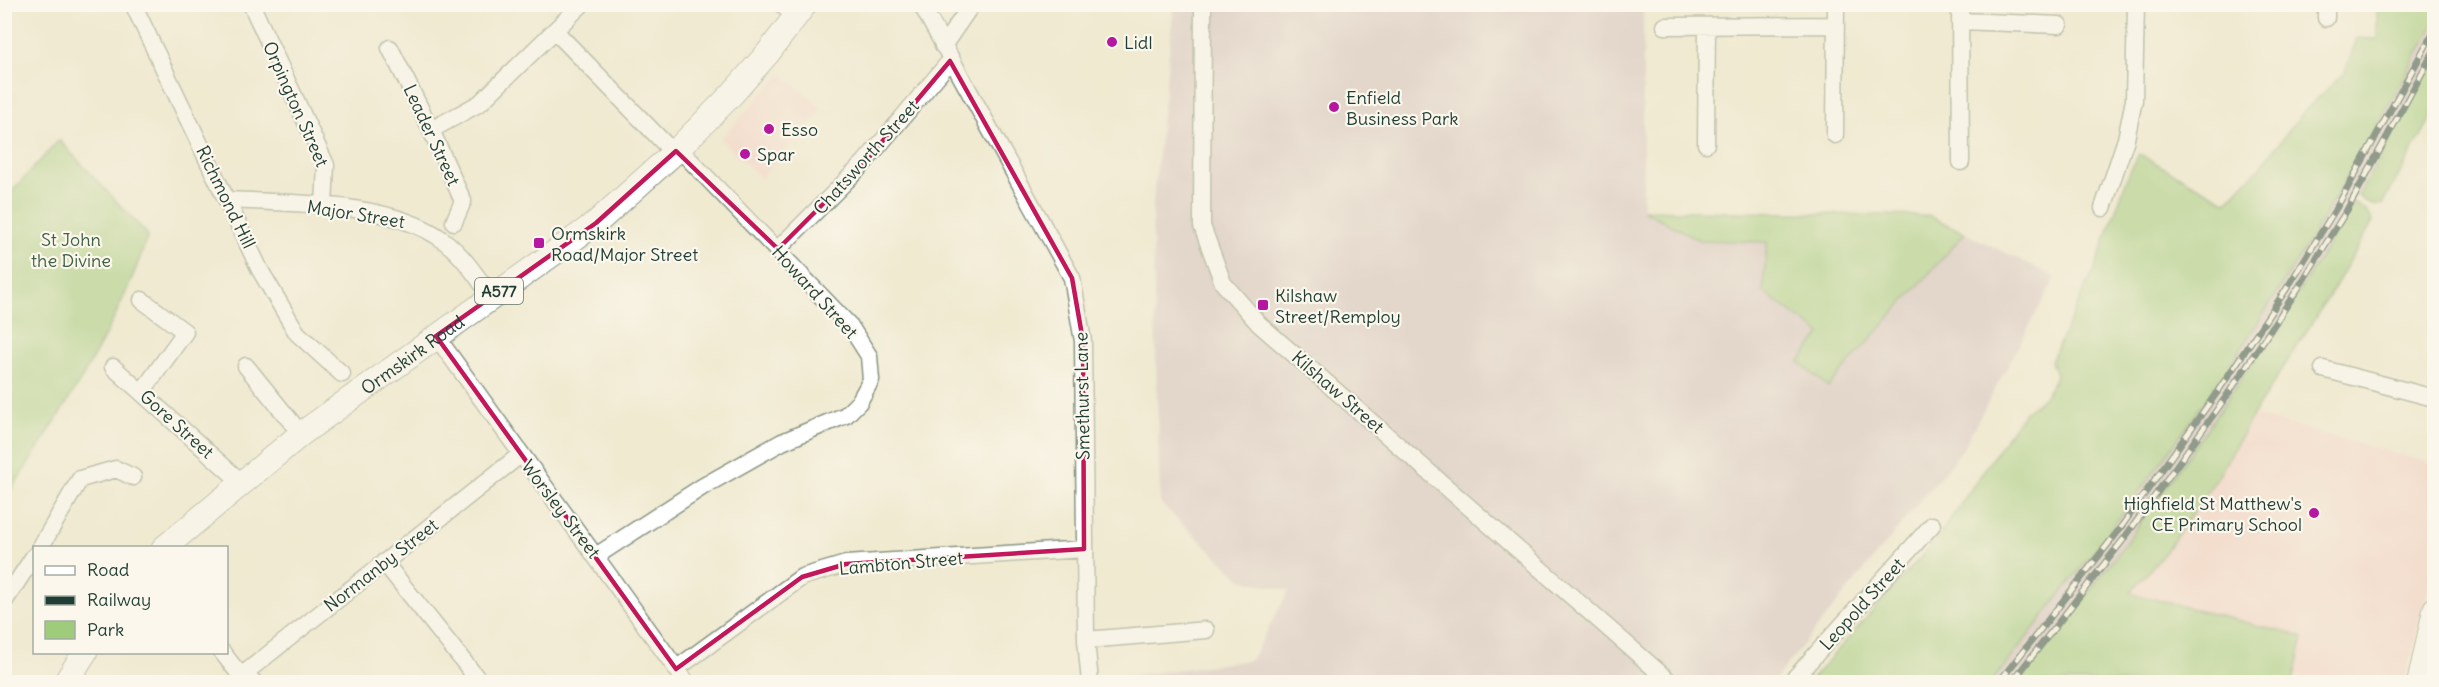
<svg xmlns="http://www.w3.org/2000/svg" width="2439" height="687" viewBox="0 0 2439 687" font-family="Delius,sans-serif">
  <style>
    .built { fill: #f7d0ca }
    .industrial { fill: #d2bec2 }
    .green { fill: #9ecc7a; stroke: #5e8457; stroke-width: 1.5 }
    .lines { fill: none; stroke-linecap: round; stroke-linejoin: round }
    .minor-casing { stroke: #889482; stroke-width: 19 }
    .major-casing { stroke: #889482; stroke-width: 23 }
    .highway-casing { stroke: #889482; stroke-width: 26 }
    .minor { stroke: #fff; stroke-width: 16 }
    .major { stroke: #fff; stroke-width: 21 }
    .highway { stroke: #fff; stroke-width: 24 }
    .rail-casing { stroke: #1f3d34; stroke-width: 7 }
    .rail { stroke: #fbf7ec; stroke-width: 4.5; stroke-dasharray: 14; stroke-linecap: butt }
    .marked { fill: none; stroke: #c2185b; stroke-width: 4.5; stroke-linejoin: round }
    .poi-dot { fill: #b5179e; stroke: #fbf7ec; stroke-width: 2 }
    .labels { text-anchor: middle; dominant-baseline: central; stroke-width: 4.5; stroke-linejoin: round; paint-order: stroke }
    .shield { fill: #fbf7ec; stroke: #61756b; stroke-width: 1.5 }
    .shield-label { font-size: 16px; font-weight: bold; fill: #1f3d34 }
    .poi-label { font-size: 18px; fill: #1f3d34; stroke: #fbf7ec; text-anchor: start }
    .street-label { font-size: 18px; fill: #1f3d34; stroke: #fbf7ec }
    .park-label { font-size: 18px; fill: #3f6146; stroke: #fbf7ec }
  </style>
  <rect width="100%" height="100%" fill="#fbf7ec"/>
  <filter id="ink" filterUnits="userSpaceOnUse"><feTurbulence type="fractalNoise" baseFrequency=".0167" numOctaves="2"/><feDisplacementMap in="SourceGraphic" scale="12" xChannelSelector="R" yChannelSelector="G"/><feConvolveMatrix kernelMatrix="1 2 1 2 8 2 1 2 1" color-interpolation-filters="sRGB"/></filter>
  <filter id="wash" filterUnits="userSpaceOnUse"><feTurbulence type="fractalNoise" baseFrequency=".008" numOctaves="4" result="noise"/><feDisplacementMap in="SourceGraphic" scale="24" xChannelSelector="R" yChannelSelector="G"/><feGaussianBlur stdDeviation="1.35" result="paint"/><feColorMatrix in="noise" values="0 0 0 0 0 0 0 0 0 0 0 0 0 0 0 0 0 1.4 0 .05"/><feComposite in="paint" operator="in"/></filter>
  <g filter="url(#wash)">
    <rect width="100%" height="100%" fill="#f0ead1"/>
    <!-- built -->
    <path class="built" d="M782,73L822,109L761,178L720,139Z
      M2253,415L2434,464V570L2404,682H2356L2295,676L2293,682H2055L2166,551L2219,475Z"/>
    <!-- industrial -->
    <path class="industrial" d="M1174,5H1643V210L1699,240L1767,242L1763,292L1821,334L1828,387L1965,233L2056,277L1962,450L1773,682H1080L1251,660L1289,591L1241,579L1160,503L1152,210Z
      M2434,24V61L2300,292L2229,398L2127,544L2020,682H1991L2110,530L2214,389L2312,237Z"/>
    <!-- green -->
    <path class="green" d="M2377,5H2434V24C2365,148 2295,271 2214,388C2148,484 2075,575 2004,667L1991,682H1809L1936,540L2024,412C2041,403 2049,394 2056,375L2051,361L2094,270L2130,171L2139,154L2227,202L2260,167L2306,109L2344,74L2357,38L2377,39Z
      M2434,61V113L2382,205H2372L2358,196Z
      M59,140L148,235C117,330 59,417 5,499V199Z
      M2354,203L2366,211L2373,221L2334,288L2253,415L2219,475L2166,551L2130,593L2303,637L2293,682H2020C2140,529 2252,370 2354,203Z
      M1643,210L1930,216L1965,233L1828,387L1799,362L1821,334L1763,292L1767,242L1699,240Z"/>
  </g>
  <g filter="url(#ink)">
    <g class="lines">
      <defs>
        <path id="minor" d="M133,4L260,270L297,333L342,374
          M251,4L326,165L324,207
          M781,4L797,17
          M921,4L1072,278L1083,341L1086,640L1090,682
          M1203,4L1202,226L1223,283L1259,324L1670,682
          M1960,4L1961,162
          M2326,18V4
          M1960,21L2059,25
          M1665,26L1836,25
          M556,32L666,145L687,157L850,326L869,356L871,380L859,402L846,415L782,442L702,487L596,556
          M943,46L972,4
          M390,48L431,130L463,201L454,222
          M431,130L480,103L582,4
          M1835,135L1836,4
          M1706,144L1707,26
          M227,200C290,203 392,202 443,240C463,255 477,277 491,296
          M2103,208L2126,139L2134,100L2136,4
          M778,249L864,163L950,61
          M436,336L686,682
          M246,366L301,434
          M113,367L241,482
          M2323,369L2434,398
          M142,392L185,332L142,300
          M40,548L80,479L116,469L133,477
          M384,562L480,682
          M4,602L34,556
          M1086,640L1206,630
          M222,652L241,676L254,682
          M676,669L802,577L846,564L1084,549
          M241,676L520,455
          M1791,682L1932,525"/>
        <path id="major" d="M2418,682L2434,608"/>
        <g id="highway">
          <path id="s1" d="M164,548L301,434L596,223L676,151L732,94L768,53L805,4"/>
          <path d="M66,682L85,652"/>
        </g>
      </defs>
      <!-- minor casing -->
      <use href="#minor" class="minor-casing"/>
      <!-- major casing -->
      <use href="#major" class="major-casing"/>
      <!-- highway casing -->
      <use href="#highway" class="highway-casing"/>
      <!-- minor -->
      <use href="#minor" class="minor"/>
      <!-- major -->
      <use href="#major" class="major"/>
      <!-- highway -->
      <use href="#highway" class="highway"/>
      <defs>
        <path id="rail" d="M1999,682L2116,534L2218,391L2289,285L2338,205L2434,31
          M2012,682L2123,540L2226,397L2297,290L2347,210L2434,51"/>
      </defs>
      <!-- rail casing -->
      <use href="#rail" class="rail-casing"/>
      <!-- rail -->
      <use href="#rail" class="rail"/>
    </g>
  </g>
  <!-- marked area -->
  <path d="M0 0H2439V687H0ZM950,61L1072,278L1083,341L1084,549L846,564L802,577L676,669L436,336L596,223L676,151L778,249L864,163Z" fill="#f0ead1" fill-opacity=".55" fill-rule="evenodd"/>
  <path class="marked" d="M950,61L1072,278L1083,341L1084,549L846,564L802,577L676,669L436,336L596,223L676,151L778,249L864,163Z"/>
  <!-- markers -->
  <g class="poi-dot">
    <circle cx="1112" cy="42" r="6"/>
    <circle cx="1334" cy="107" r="6"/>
    <circle cx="769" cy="129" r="6"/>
    <circle cx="745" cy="154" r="6"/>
    <rect x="533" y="237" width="12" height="12" rx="3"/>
    <rect x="1257" y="299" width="12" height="12" rx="3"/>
    <circle cx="2314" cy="513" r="6"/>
  </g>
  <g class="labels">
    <!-- shield labels -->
    <rect class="shield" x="475" y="278" width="48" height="26" rx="4.5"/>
    <g class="shield-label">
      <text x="499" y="291">A577</text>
    </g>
    <!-- poi labels -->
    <g class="poi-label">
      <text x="1124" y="42">Lidl</text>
      <text x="1346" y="97">Enfield<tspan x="1346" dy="21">Business Park</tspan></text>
      <text x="781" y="129">Esso</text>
      <text x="757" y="154">Spar</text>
      <text x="551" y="233">Ormskirk<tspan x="551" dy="21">Road/Major Street</tspan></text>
      <text x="1275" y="295">Kilshaw<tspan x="1275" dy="21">Street/Remploy</tspan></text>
      <text x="2302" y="503" text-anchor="end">Highfield St Matthew's<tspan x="2302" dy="21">CE Primary School</tspan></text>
    </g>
    <!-- street labels -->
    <g class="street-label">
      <text transform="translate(296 104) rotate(66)">Orpington Street</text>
      <text transform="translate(432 135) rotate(65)">Leader Street</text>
      <text transform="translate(866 157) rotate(-48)">Chatsworth Street</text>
      <text transform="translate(226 197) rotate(64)">Richmond Hill</text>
      <text transform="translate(356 214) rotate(9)">Major Street</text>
      <text transform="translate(815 292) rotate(48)">Howard Street</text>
      <text stroke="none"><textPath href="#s1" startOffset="315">Ormskirk Road</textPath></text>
      <text transform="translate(1338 392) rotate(41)">Kilshaw Street</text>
      <text transform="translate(1082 396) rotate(-91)">Smethurst Lane</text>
      <text transform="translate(177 424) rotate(42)">Gore Street</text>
      <text transform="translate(561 509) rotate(53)">Worsley Street</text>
      <text transform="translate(901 563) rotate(-5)">Lambton Street</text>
      <text transform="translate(381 565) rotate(-38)">Normanby Street</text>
      <text transform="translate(1862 604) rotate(-48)">Leopold Street</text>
    </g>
    <!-- park labels -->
    <g class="park-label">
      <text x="71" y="239">St John<tspan x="71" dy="21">the Divine</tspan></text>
    </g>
  </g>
  <!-- margin -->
  <rect width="2439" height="687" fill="none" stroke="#fbf7ec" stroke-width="24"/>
  <!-- legend -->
  <rect x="33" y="546" width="195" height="108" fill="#fbf7ec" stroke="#a3ada2" stroke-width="1.5"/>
  <rect x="45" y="566" width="30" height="9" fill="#ffffff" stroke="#a3ada2" stroke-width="1.5"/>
  <text x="87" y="576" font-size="18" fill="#1f3d34">Road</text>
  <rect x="45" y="596" width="30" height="9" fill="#1f3d34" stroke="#a3ada2" stroke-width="1.5"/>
  <text x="87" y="606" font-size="18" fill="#1f3d34">Railway</text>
  <rect x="45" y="621" width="30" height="18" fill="#9ecc7a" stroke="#a3ada2" stroke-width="1.5"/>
  <text x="87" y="636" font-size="18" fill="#1f3d34">Park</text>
</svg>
